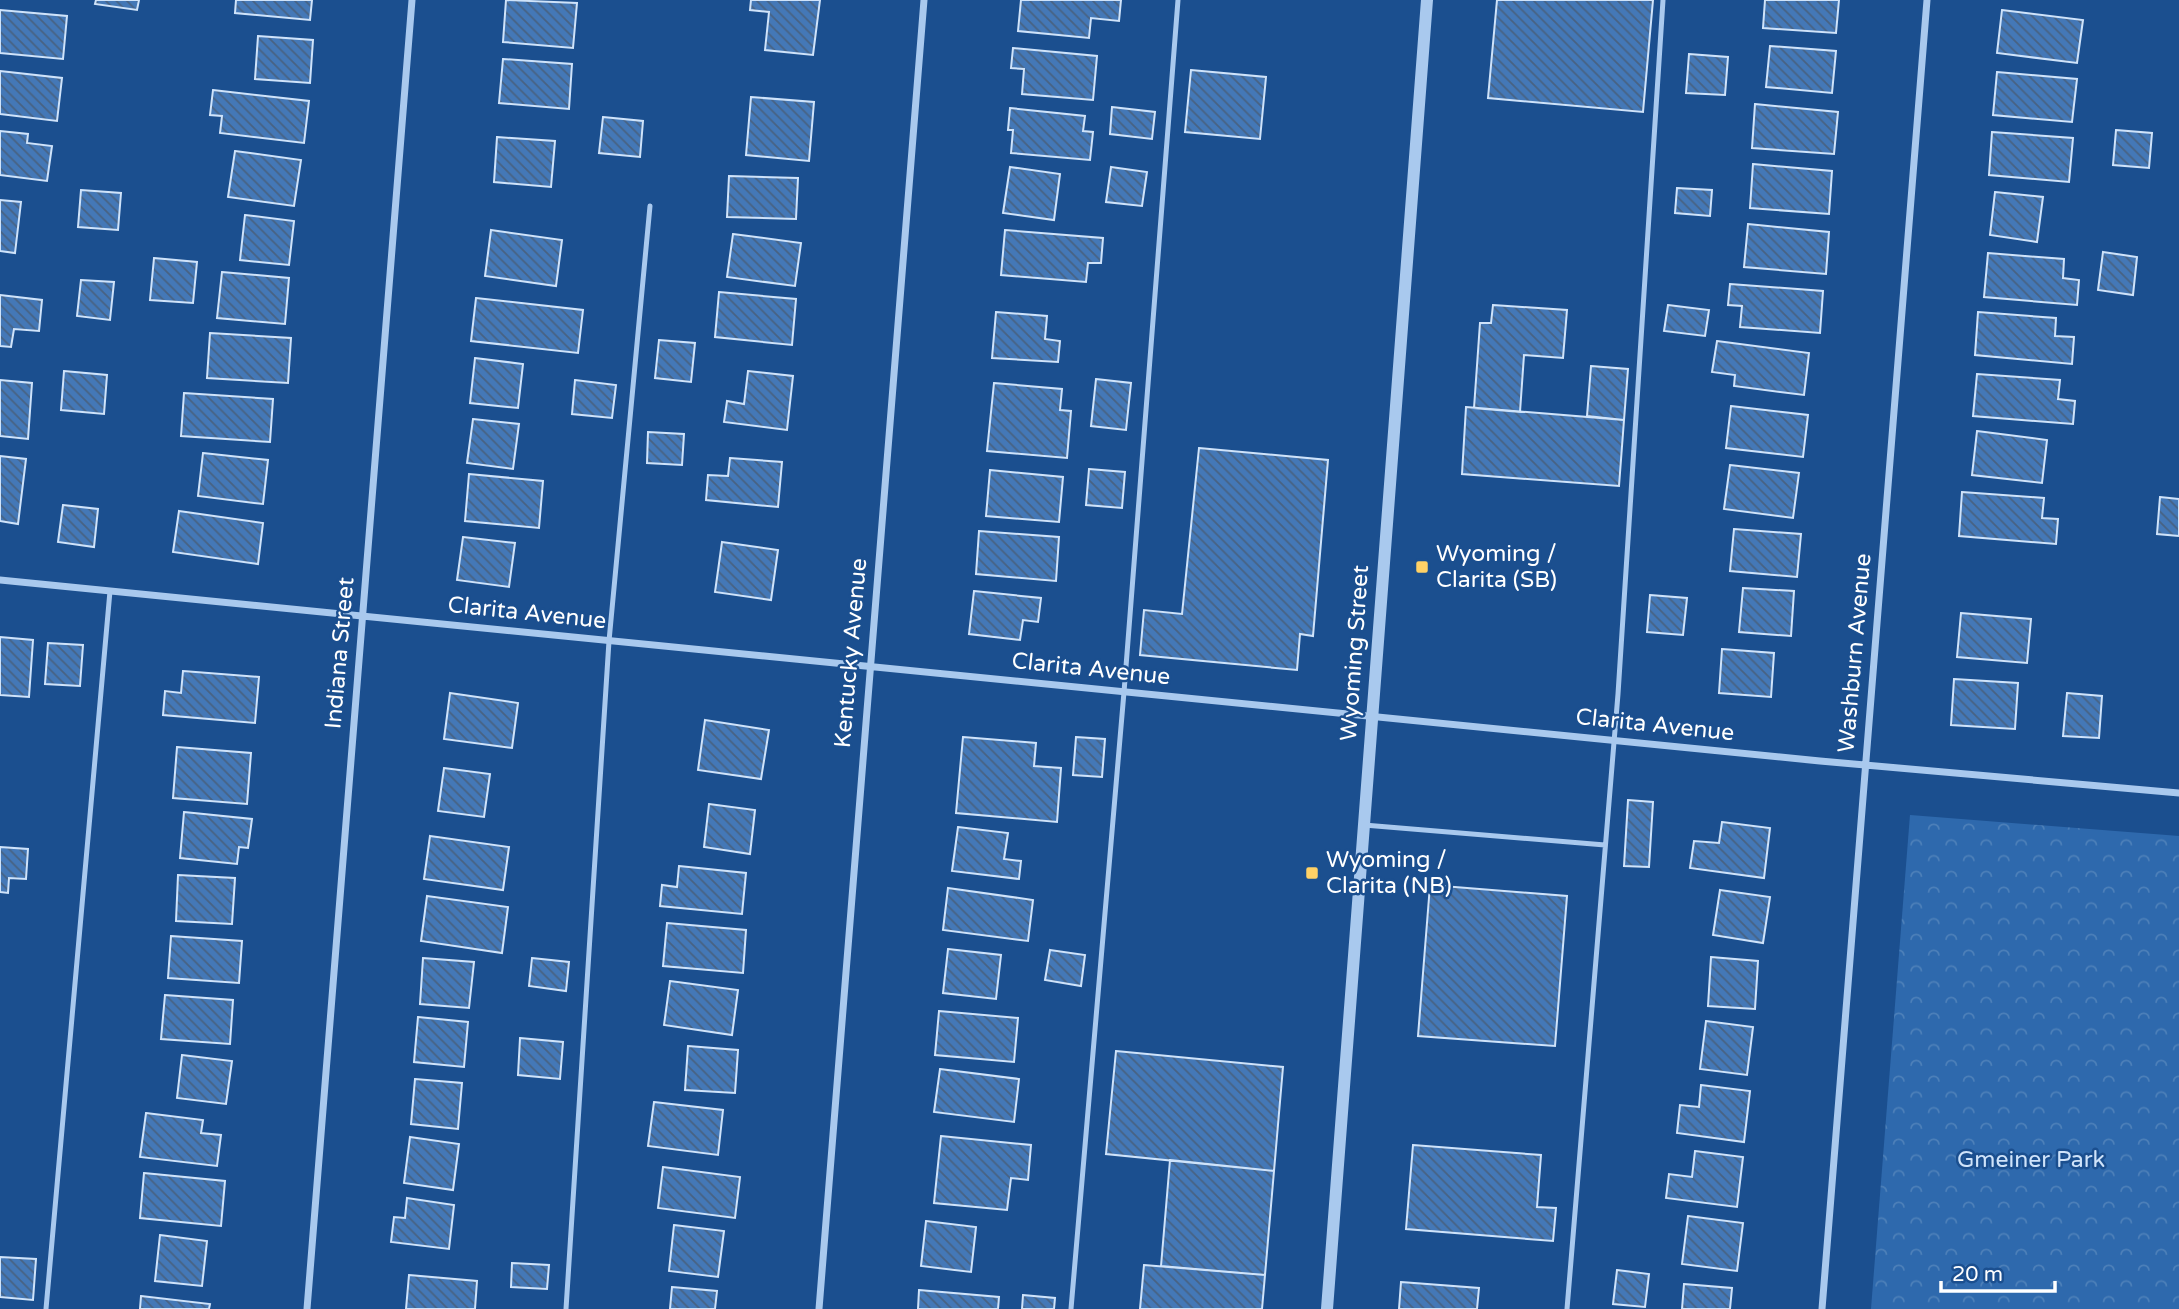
<svg xmlns="http://www.w3.org/2000/svg" width="2179" height="1309" viewBox="0 0 2179 1309" font-family="'Varela Round',sans-serif">
  <style>
    .park { fill: url(#park-crowns) }
    .building { fill: url(#building-back-hatch); stroke: #cfe3fa; stroke-width: 2 }
    .lines { fill: none; stroke-linecap: round; stroke-linejoin: round }
    .service { stroke: #a9c9ee; stroke-width: 5 }
    .minor { stroke: #a9c9ee; stroke-width: 7 }
    .tertiary { stroke: #a9c9ee; stroke-width: 12 }
    .poi-dot { fill: #ffd166; stroke: #1b4f8f; stroke-width: 2.5 }
    .labels { text-anchor: middle; dominant-baseline: central; stroke-width: 5; stroke-linejoin: round; paint-order: stroke }
    .poi-label { font-size: 23px; fill: #fff; stroke: #1b4f8f; text-anchor: start }
    .street-label { font-size: 23px; fill: #fff; stroke: #1b4f8f }
    .park-label { font-size: 23px; fill: #cfe3fa; stroke: #1b4f8f }
  </style>
  <defs>
    <pattern id="park-crowns" width="20" height="18" patternUnits="userSpaceOnUse" patternTransform="scale(1.75)"><rect width="20" height="18" fill="#2e69ad"/><path d="M2 6a3 3 0 1 1 6 0M12 15a3 3 0 1 1 6 0" fill="none" stroke="#4d80b9"/></pattern>
    <pattern id="building-back-hatch" width="6" height="6" patternUnits="userSpaceOnUse" patternTransform="scale(1.75)"><rect width="6" height="6" fill="#4478b7"/><path d="M-1 5l2 2M0 0l6 6M5-1l2 2" fill="none" stroke="#486282"/></pattern>
  </defs>
  <rect width="100%" height="100%" fill="#1b4f8f"/>
  <!-- park -->
  <path class="park" d="M1910,815L2179,836V1309H1871Z"/>
  <!-- building -->
  <path class="building" d="M96,0H139L137,10L95,4Z
    M236,0H312L310,20L235,13Z
    M506,0L577,3L573,48L503,42Z
    M751,0H820L813,55L765,50L769,12L750,10Z
    M1021,0H1121L1119,21L1091,18L1089,38L1018,31Z
    M1497,0H1653L1643,112L1488,98Z
    M1765,0H1839L1836,33L1763,28Z
    M0,10L67,16L63,59L0,53Z
    M2002,10L2083,20L2077,63L1997,53Z
    M258,36L313,40L310,83L255,79Z
    M1770,46L1836,51L1832,93L1766,87Z
    M1013,48L1097,56L1093,100L1022,94L1024,69L1011,68Z
    M1689,54L1728,57L1725,95L1686,93Z
    M503,59L572,64L569,109L499,103Z
    M1191,70L1266,77L1260,139L1185,132Z
    M0,71L62,78L57,121L0,114Z
    M1997,72L2077,79L2072,122L1993,115Z
    M213,90L309,101L304,143L220,133L222,116L210,115Z
    M751,97L814,102L809,161L746,155Z
    M1755,104L1838,112L1834,154L1752,148Z
    M1112,107L1155,112L1152,139L1110,134Z
    M1010,108L1085,116L1083,131L1093,132L1090,160L1011,153L1013,130H1008Z
    M603,117L643,121L640,157L599,153Z
    M2116,130L2152,133L2149,168L2113,165Z
    M0,131L28,134L27,143L52,146L47,181L0,175Z
    M1992,132L2073,138L2069,182L1989,175Z
    M497,137L555,141L551,187L494,182Z
    M235,151L301,160L294,206L228,197Z
    M1753,164L1832,171L1829,214L1750,208Z
    M1010,167L1060,174L1054,220L1003,213Z
    M1111,167L1147,172L1142,206L1106,202Z
    M729,176L798,178L796,219L727,217Z
    M1677,188L1712,190L1710,216L1675,213Z
    M81,190L121,193L118,230L78,227Z
    M1995,192L2043,197L2037,242L1990,235Z
    M0,200L21,202L15,253L0,251Z
    M245,215L294,221L289,265L240,260Z
    M1748,224L1829,232L1826,274L1744,267Z
    M491,230L562,240L556,286L485,276Z
    M1005,230L1103,238L1101,263H1088L1086,282L1001,275Z
    M733,234L801,243L795,286L727,277Z
    M2103,252L2137,257L2133,295L2098,290Z
    M1988,253L2064,259L2063,278L2079,280L2077,305L1984,297Z
    M154,258L197,262L193,303L150,300Z
    M222,272L289,278L285,324L217,318Z
    M81,280L114,282L110,320L77,316Z
    M1730,284L1823,291L1820,333L1740,327L1742,306L1728,305Z
    M719,292L796,299L792,345L715,337Z
    M0,295L42,300L39,331L14,329L11,347L0,346Z
    M476,298L583,310L578,353L471,341Z
    M1493,305L1567,310L1563,358L1524,355L1520,412L1474,408L1480,323H1491Z
    M1668,305L1709,310L1705,336L1664,331Z
    M996,312L1047,316L1045,339L1060,341L1058,362L992,358Z
    M1978,312L2056,318L2055,336L2074,337L2072,364L1975,355Z
    M210,333L291,338L288,383L207,378Z
    M659,340L695,343L691,382L655,378Z
    M1717,341L1809,353L1804,395L1734,386L1735,375L1712,372Z
    M475,358L523,364L518,408L470,403Z
    M1591,366L1628,369L1624,420L1587,416Z
    M64,371L107,375L104,414L61,410Z
    M748,371L793,376L787,430L724,422L727,401L744,404Z
    M1977,374L2060,380L2058,399L2075,401L2073,424L1973,416Z
    M1096,379L1131,383L1126,430L1091,426Z
    M0,380L32,383L28,439L0,436Z
    M575,380L616,385L612,418L572,414Z
    M994,383L1062,389L1060,410L1071,411L1067,458L987,451Z
    M184,393L273,399L270,442L181,436Z
    M1731,406L1808,415L1803,457L1726,448Z
    M1466,407L1624,420L1619,486L1462,474Z
    M473,419L519,424L513,469L467,463Z
    M1977,431L2047,440L2042,483L1972,475Z
    M648,432L684,434L682,465L647,463Z
    M1199,448L1328,460L1313,636L1300,634L1297,670L1140,655L1144,610L1182,614Z
    M203,453L268,460L263,504L198,496Z
    M0,456L26,459L18,524L0,521Z
    M730,458L782,462L778,507L706,500L708,475L728,476Z
    M1730,465L1799,473L1793,518L1724,509Z
    M1089,469L1125,472L1122,508L1086,505Z
    M990,470L1063,477L1059,522L986,516Z
    M469,474L543,481L539,528L465,521Z
    M1962,492L2044,498L2042,518L2058,519L2056,544L1959,536Z
    M2160,497L2179,499V536L2157,534Z
    M63,505L98,509L94,547L58,542Z
    M179,511L263,523L258,564L173,552Z
    M1734,529L1801,534L1797,577L1730,571Z
    M979,531L1059,537L1056,581L976,574Z
    M463,537L515,543L509,587L457,580Z
    M722,542L778,550L771,600L715,592Z
    M1743,588L1794,591L1791,636L1739,632Z
    M974,591L1041,598L1038,622L1023,620L1020,640L969,634Z
    M1650,595L1687,598L1683,635L1647,632Z
    M1961,613L2031,619L2027,663L1957,657Z
    M0,637L33,640L29,697L0,695Z
    M48,643L83,645L80,686L45,684Z
    M1722,649L1774,653L1771,697L1719,693Z
    M183,671L259,677L255,723L163,715L165,691L181,693Z
    M1954,679L2018,683L2015,729L1951,725Z
    M450,693L518,703L512,748L444,739Z
    M2067,693L2102,696L2099,738L2063,736Z
    M705,720L769,730L761,779L698,770Z
    M963,737L1036,743L1034,766L1061,768L1057,822L956,813Z
    M1076,737L1105,739L1102,777L1073,775Z
    M177,747L251,753L247,804L173,798Z
    M444,768L490,774L484,817L438,811Z
    M1628,800L1653,802L1649,867L1624,866Z
    M709,804L755,810L750,854L704,847Z
    M184,812L252,819L248,848L239,847L237,864L180,858Z
    M1722,822L1770,828L1764,878L1690,868L1694,841L1719,843Z
    M958,827L1008,833L1004,859L1021,861L1019,879L952,871Z
    M430,836L509,847L503,890L424,879Z
    M0,847L28,849L26,879L9,878L8,893L0,892Z
    M679,866L746,873L742,914L660,906L662,885L677,887Z
    M178,875L235,878L232,924L176,921Z
    M1430,885L1567,896L1555,1046L1418,1036Z
    M948,888L1033,900L1028,941L943,930Z
    M1720,890L1770,897L1763,943L1713,935Z
    M427,896L508,907L502,953L421,941Z
    M667,923L746,930L743,973L663,966Z
    M171,936L242,941L239,983L168,978Z
    M948,949L1001,955L996,999L943,993Z
    M1050,950L1085,955L1081,986L1045,980Z
    M1711,957L1758,961L1755,1009L1708,1006Z
    M423,958L474,962L469,1008L420,1004Z
    M532,958L569,962L566,991L529,986Z
    M670,981L738,990L732,1035L664,1025Z
    M165,995L233,1000L230,1044L161,1039Z
    M939,1011L1018,1018L1014,1062L935,1055Z
    M418,1017L468,1022L464,1067L414,1062Z
    M1706,1021L1753,1027L1747,1075L1700,1069Z
    M520,1038L563,1042L560,1079L518,1075Z
    M688,1046L738,1050L735,1093L685,1090Z
    M1116,1051L1283,1067L1274,1171L1106,1154Z
    M182,1055L232,1061L226,1104L177,1098Z
    M940,1069L1019,1079L1014,1122L934,1112Z
    M415,1079L462,1083L458,1129L411,1124Z
    M1701,1085L1750,1091L1744,1142L1677,1133L1680,1105L1699,1107Z
    M654,1102L723,1110L718,1155L648,1146Z
    M146,1113L203,1120L201,1133L221,1135L217,1166L140,1157Z
    M941,1136L1031,1145L1028,1180L1011,1178L1007,1210L934,1203Z
    M410,1137L459,1144L453,1190L404,1183Z
    M1413,1145L1541,1155L1537,1207L1556,1208L1553,1241L1406,1229Z
    M1695,1151L1743,1157L1737,1207L1666,1198L1669,1174L1692,1177Z
    M1170,1160L1274,1171L1265,1275L1161,1266Z
    M663,1167L740,1177L735,1218L658,1208Z
    M144,1173L225,1181L221,1226L140,1218Z
    M407,1198L454,1205L449,1249L391,1242L394,1217L405,1218Z
    M1688,1216L1743,1223L1737,1271L1682,1264Z
    M926,1221L976,1227L971,1272L921,1266Z
    M674,1225L724,1231L718,1277L669,1271Z
    M160,1235L207,1241L202,1286L155,1281Z
    M0,1257L36,1259L33,1300L0,1297Z
    M512,1263L549,1265L547,1289L511,1287Z
    M1144,1265L1265,1275L1262,1309H1140Z
    M1617,1270L1649,1274L1645,1307L1613,1304Z
    M409,1275L477,1281L475,1309H406Z
    M1401,1282L1479,1288L1477,1309H1399Z
    M1684,1284L1732,1288L1730,1309H1682Z
    M672,1287L717,1291L715,1309H670Z
    M919,1290L999,1297L998,1309H918Z
    M1023,1295L1055,1298L1054,1309H1022Z
    M141,1296L210,1304L209,1309H140Z"/>
  <g class="lines">
    <!-- service -->
    <path class="service" d="M1364,825L1605,845
      M46,1309L110,591
      M566,1309L609,641L650,206
      M1071,1309L1124,692L1178,0
      M1567,1309L1618,694L1663,0"/>
    <!-- minor -->
    <path class="minor" d="M0,580L1820,761L2179,793
      M307,1309L412,0
      M819,1309L924,0
      M1822,1309L1927,0"/>
    <!-- tertiary -->
    <path class="tertiary" d="M1327,1309L1427,0"/>
  </g>
  <!-- markers -->
  <g class="poi-dot">
    <rect x="1415" y="560" width="14" height="14" rx="3.5"/>
    <rect x="1305" y="866" width="14" height="14" rx="3.5"/>
  </g>
  <g class="labels">
    <!-- poi labels -->
    <g class="poi-label">
      <text x="1436" y="554">Wyoming /<tspan x="1436" dy="26">Clarita (SB)</tspan></text>
      <text x="1326" y="860">Wyoming /<tspan x="1326" dy="26">Clarita (NB)</tspan></text>
    </g>
    <!-- street labels -->
    <g class="street-label">
      <text transform="translate(527 613) rotate(6)">Clarita Avenue</text>
      <text transform="translate(340 653) rotate(-85)">Indiana Street</text>
      <text transform="translate(851 653) rotate(-85)">Kentucky Avenue</text>
      <text transform="translate(1355 653) rotate(-86)">Wyoming Street</text>
      <text transform="translate(1855 653) rotate(-85)">Washburn Avenue</text>
      <text transform="translate(1091 669) rotate(6)">Clarita Avenue</text>
      <text transform="translate(1655 725) rotate(6)">Clarita Avenue</text>
    </g>
    <!-- park labels -->
    <g class="park-label">
      <text x="2031" y="1160">Gmeiner Park</text>
    </g>
  </g>
  <!-- scale -->
  <path d="M1941 1281v10h114v-10" fill="none" stroke="#ffffff" stroke-width="3.5"/>
  <text x="1952" y="1281" font-size="21" fill="#ffffff" stroke="#1b4f8f" stroke-width="5" paint-order="stroke">20 m</text>
</svg>
